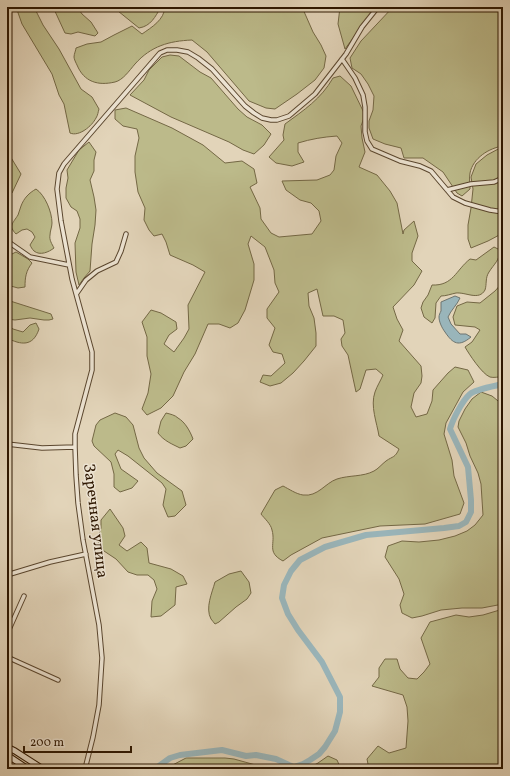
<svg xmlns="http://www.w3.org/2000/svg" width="510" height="776" viewBox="0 0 510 776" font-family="Vollkorn,serif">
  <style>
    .green { fill: #bcba8a; stroke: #746845 }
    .water { fill: #99b5ba; stroke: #6e7570 }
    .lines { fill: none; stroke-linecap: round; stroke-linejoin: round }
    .river { stroke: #99b5ba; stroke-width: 6 }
    .street-casing { stroke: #5a462e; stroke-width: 5.5 }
    .secondary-casing { stroke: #2d1600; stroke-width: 7 }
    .street { stroke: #ece3d2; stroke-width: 3.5 }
    .secondary { stroke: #ece3d2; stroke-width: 5 }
    .labels { text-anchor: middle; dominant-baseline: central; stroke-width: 3; stroke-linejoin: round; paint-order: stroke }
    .street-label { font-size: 16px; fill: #2d1600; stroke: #ece3d2 }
  </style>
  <rect width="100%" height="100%" fill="#e2d4b9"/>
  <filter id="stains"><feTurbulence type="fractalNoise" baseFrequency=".005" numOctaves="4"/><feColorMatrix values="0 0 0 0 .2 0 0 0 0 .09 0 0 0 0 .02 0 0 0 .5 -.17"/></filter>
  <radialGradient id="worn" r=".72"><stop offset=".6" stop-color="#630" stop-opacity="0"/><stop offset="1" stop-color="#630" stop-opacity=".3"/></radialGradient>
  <!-- green -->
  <path class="green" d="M16,7H34L43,25L59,49L81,89L92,97L99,109C98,112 98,115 96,118C92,126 79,137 70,133L64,104L59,95L52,74L22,24Z
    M53,7H77L82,14L91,22L98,33L95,36L78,32L71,34L65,33Z
    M113,7H161C155,17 151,26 139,28Z
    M165,7H302L313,32L321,45L326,56L324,68L315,80L297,94L275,109L266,108L249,101L207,52L192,40C169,41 151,46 135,64C129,71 123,80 115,82C98,86 84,82 77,65C76,63 74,59 74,57C74,54 76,50 76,48L87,44L101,42L114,35L132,26L142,34C152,27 164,20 165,7Z
    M340,7H376L345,49L338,24Z
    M393,7H503V146C489,148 473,158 470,173C469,178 470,184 470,189L462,196L457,193L443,172L423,158H404L401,148L385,144L373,139L369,128V121L373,110L374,96L368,84L361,74L352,68L350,58L361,41Z
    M170,55L179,56L200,72L211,78L238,109L247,117L262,125L271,134L264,145L254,154L243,150L229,142L171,117L130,95L144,80L149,70L162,57Z
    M340,76L351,86L365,115L361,126L362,138L365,152L359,167L377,175L390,191L397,203L403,234L404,230L414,221L418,236L412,253V261L422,271L414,285L393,307L397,319L403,330L399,341L421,366L422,376L421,383L414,393L411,407L416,417L427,414L432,401L433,390L448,373L455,367L468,370L474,382L463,392L446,423L444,434L452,460L454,476L464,503L460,514L425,524L380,526L322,538L291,555L283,561C266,552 276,544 272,530C271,524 264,518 261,514L275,490L283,486C289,489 296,494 303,495C318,497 325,483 337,479C349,475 363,477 374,471C378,469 382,464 386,461C393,456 395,458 399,449L379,436C377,423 370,406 375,392C377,386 381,380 383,375L376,369L366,370L360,389L356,392L348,355L342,346L341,339L345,333L343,320L334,316H323L317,289L308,293L309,306L314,318L316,333V346L304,361L293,373L281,383L270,386L260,382L263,375L271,376L285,363L282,354L273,352L269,345L275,328L267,318V309L279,292L275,283L274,270L265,247L251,236L248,244L254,264V280L245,310L238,323L230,328L219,324H208L195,354L184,372L173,396L161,408L147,415L142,409L148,393L151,374L147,356V337L142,322L151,310L161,313L176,322L177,329L169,335L164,344L174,352L184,338L189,329L188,305L205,272L193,265L170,255L166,242L162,234L154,236L149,230L144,220L145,208L138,192L135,172V156L139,138L137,129L123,126L115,119V110L126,108L172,128L203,145L225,163L242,161L254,169L257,183L250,187L260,208L261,219L271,233L279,237L312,234L321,221L319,211L311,203L300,200L286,190L282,181L317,180L330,175L334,170L336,156L342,143L337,136C323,137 311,139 298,143V152L304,162L292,166L276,163L269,157L284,140L283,135L285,124C304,110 321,99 333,78Z
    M89,142L96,152L94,160V171L90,180L94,197L96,210L95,225L92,244L90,271L84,278L79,285L76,272L75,243L80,228V219L77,211L71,207L66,198V188L68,178L67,170L79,150Z
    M502,147H503V233L488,241L471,248L468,239V225L471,208L473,189L471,177L476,164L487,155Z
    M7,151L21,174L12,193L7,192Z
    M36,189C45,195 52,212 52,223C52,227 50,231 50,235C49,240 52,244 54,248C49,252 40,256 34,251C32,249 31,247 30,245L35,237L32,232L27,229L22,230L16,234C8,226 13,223 18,215C19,212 20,209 21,206C24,198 29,193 36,189Z
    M494,247L500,250C500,260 494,264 489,272C485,278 487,284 485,290C479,301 466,292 456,293C451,294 446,296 441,296L436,303L435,318L432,323L424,317L421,308L423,302L428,295L432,285C453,286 456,270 470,259L476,260Z
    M16,252L28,259L32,263C26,271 25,277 25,287L18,288L7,285V257L10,255Z
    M503,282V376C500,377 493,378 490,377C482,374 469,354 465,347L472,342L480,330L475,327L455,325L453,317L457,306L467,302L480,303L495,291Z
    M7,300L51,314L53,319L49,320H44L30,318L15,320L7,319Z
    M36,323L39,329C33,347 21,345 7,338V325L13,329L23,332L30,325Z
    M481,392L492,396L503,405V604L482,608H462L441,610L422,616L412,618L402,613L400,605L404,594L399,579L385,557L388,546L402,541L419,542L439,540L455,536L467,531L475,525L483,515L481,484L478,473L470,456L466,443L458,427L459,421L465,409L472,399Z
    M115,413L126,417L133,425L139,448L144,458L157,473L182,491L186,505L175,516L168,517L163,505L166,489L162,483L128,456L118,450L115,454L121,469L138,481L132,488L120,492L114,487V474L111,462L94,446L92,441L96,425L100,420Z
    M166,413C170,414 175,415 178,418C185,422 190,431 193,439L186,446L180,448C172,444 164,441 158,433L161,421Z
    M110,509L123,528L125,536L119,545L127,551L141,542L147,548L149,563L171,569L183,576L187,584L176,587L175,605L161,616L151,617L152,601L157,589L154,580L148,575H137L128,572L116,559L104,551L99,545L98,537L101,528V520Z
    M241,571L249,582L251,593L247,599L236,607L219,622L215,624C214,622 212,621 211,619C205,608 212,593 215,582L229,574Z
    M503,609V769H369L367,759L378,746L389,753L406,748L408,721L407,707L403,695L372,686L379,677V668L385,659H397L400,669L408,678L417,679L424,672L430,664L421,638L430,622L456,615L469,617L483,615Z
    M328,756L337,760L341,769H307L318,763Z
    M186,758H225L234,759L270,769H165Z"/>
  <!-- water -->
  <path class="water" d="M455,296L460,298C457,305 451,310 448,317L451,324L460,334H466L471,337C459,347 453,344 445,332C442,328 439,322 439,317C439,315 440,313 441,311C441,308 441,305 441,302Z"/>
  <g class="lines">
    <!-- river -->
    <path class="river" d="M157,769L159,766L170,758L180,755L222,750L246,756L256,755L276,759L289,765L294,767L303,764L310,760L319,754L325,747L335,731L340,712V697L322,662L298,630L288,614L282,598L284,585L291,571L300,560L325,547L366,535L444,528L459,526L466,522L471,512V500L468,467L450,429C453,419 462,401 470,394C476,389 495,386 503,384"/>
    <defs>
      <path id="street" d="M342,59L355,78L363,95L365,107V132L367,141L372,149L400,161L420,166L431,171L453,197L465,203L490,210L503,212
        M447,190L471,184L494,182L503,178
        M7,241L30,257L69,265
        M77,293L86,280L97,271L116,262L121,251L126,234
        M7,444L42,448L75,447
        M7,575L50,562L86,554
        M7,634L24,596
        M7,657L58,680
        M85,769L93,737L99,705L102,658L99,625L83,540L78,503L76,475L75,447V434L92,370V352L72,279L61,221L57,189L59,173L64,164L160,53L167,50H177L188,52L198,58L212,69L245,106L254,113L262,118L271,120H277L289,116L315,94L346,54L362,27L378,7"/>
      <path id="secondary" d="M7,747L15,751L43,769
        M7,755L28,769"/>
    </defs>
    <!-- street casing -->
    <use href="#street" class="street-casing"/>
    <!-- secondary casing -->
    <use href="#secondary" class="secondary-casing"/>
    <!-- street -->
    <use href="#street" class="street"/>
    <!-- secondary -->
    <use href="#secondary" class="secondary"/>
  </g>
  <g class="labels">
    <!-- street labels -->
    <g class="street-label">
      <text transform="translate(95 521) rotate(83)">Заречная улица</text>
    </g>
  </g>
  <!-- margin -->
  <rect width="510" height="776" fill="none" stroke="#e2d4b9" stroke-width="24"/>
  <rect x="8" y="8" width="494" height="760" fill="none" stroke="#2d1600" stroke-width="2"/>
  <rect x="12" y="12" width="486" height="752" fill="none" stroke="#2d1600"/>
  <!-- scale -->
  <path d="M24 746v6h107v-6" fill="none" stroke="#2d1600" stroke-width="2"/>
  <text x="30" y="746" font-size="12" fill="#2d1600" stroke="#ece3d2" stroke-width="3" paint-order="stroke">200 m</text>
  <rect width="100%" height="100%" filter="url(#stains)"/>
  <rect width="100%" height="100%" fill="url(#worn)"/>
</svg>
